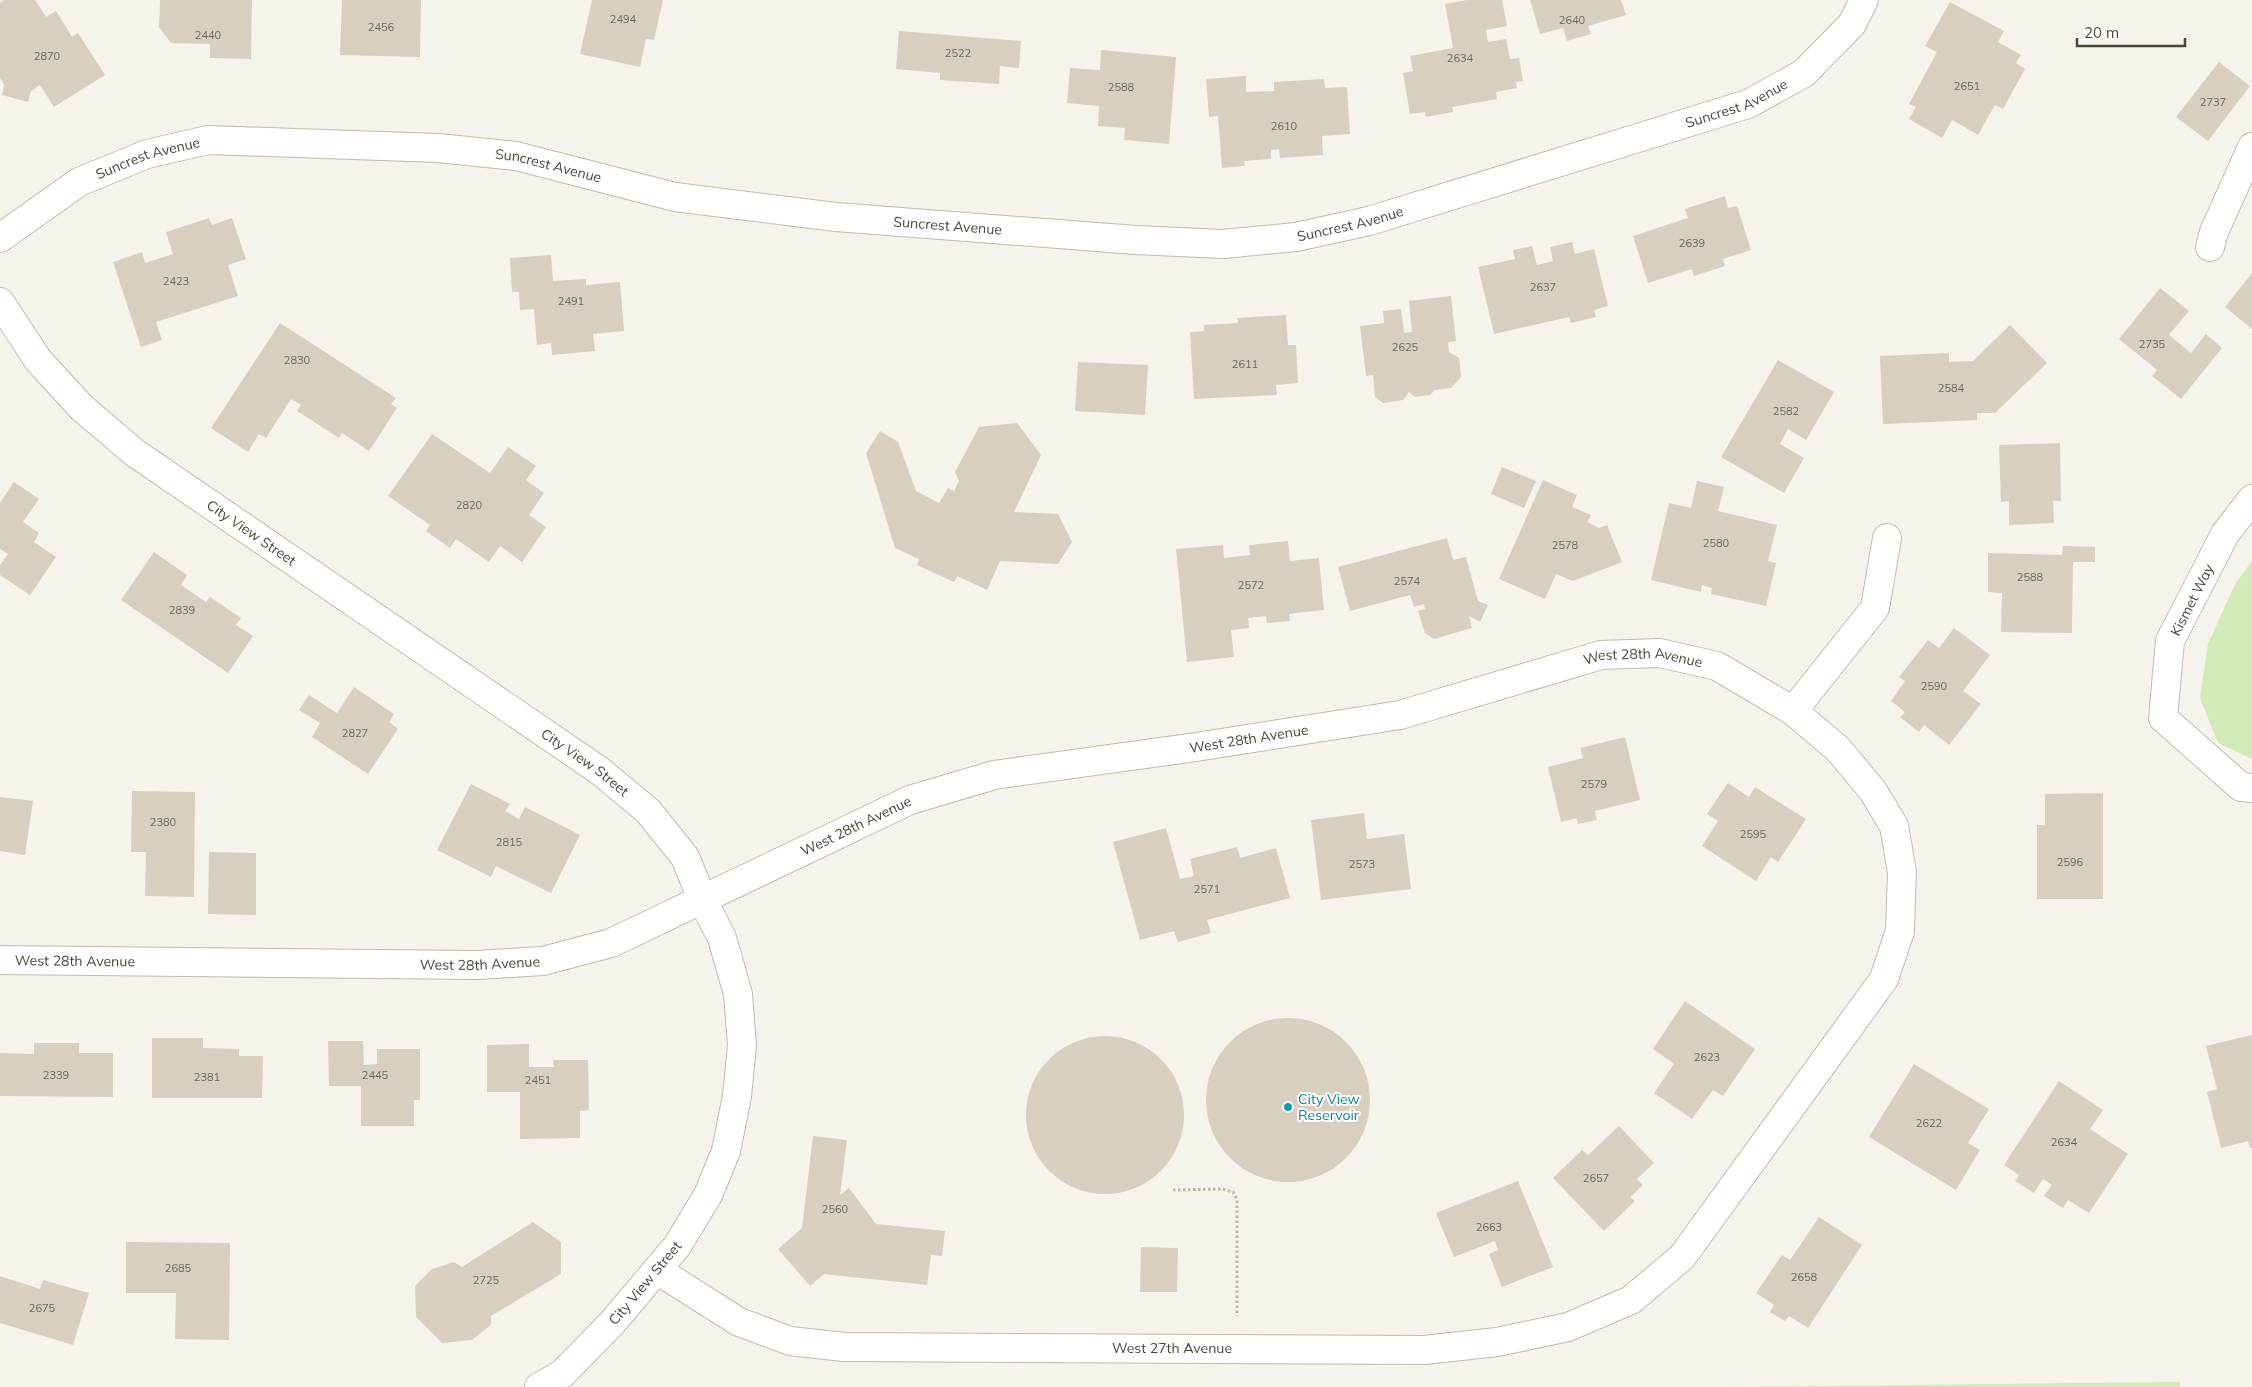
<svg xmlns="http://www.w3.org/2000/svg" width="2252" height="1387" viewBox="0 0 2252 1387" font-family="Mulish,sans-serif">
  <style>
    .green { fill: #d2eab5 }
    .building { fill: #d8cfc1 }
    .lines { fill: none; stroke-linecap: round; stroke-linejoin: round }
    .minor-casing { stroke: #c2bbae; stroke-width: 30 }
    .path { stroke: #c4b79f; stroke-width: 3; stroke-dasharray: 2.5 2.5; stroke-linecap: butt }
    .minor { stroke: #fff; stroke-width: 28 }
    .culture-dot { fill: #0f9aa8; stroke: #fff; stroke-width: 2 }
    .labels { text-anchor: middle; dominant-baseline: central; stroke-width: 4; stroke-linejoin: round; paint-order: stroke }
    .number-label { font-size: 11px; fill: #6e675b }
    .street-label { font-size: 14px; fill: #4b4439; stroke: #fff }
    .culture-label { font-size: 14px; fill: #0d838f; stroke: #fff; text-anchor: start }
  </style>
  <rect width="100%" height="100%" fill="#f6f3ec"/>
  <!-- green -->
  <path class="green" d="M2252,561V759L2218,743L2200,698L2208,644L2235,584Z
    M2180,1382V1387H1724Z"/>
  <!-- building -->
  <path class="building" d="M4,0H35L46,17L56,11L72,37L78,33L105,75L54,107L40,85L31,91L28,102L2,95L4,85L0,78V3Z
    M160,0H252L251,59L210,58V44L171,43L159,27Z
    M342,0H421L420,57L340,55Z
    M592,0H663L654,40L646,39L640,67L580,54Z
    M1467,0H1502L1507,26L1486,30L1488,42L1506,39L1510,59L1519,58L1523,81L1516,82L1517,88L1496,92L1497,99L1452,107L1453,112L1426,117L1425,112L1410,114L1403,73L1413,71L1410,56L1453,48L1445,4Z
    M1530,0H1621L1626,15L1588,26L1591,34L1567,41L1563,28L1540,34Z
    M1950,2L2004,31L1998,42L2021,55L2016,63L2025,69L2003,109L1995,105L1978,135L1952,120L1942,138L1909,119L1916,107L1909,104L1937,52L1925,46Z
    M899,31L1021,41L1019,68L1000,66L999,84L940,80V73L896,69Z
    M1101,50L1176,57L1169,144L1124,140L1125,128L1098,126L1099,106L1067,103L1070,68L1100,70Z
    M2219,62L2250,86L2208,141L2176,117Z
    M1246,76V92L1274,91V82L1324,79L1325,88L1347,87L1350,134L1322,136L1323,155L1280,158L1279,149L1271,150V159L1244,161L1245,166L1222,168L1218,116L1209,117L1206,79Z
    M1725,196L1728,208L1737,206L1751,250L1723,259L1725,266L1694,276L1692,269L1648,283L1633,236L1688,218L1685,209Z
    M209,218L212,225L232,218L246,259L228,265L238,296L156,322L162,340L141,347L113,262L142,252L145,263L173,254L166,232Z
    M1572,242L1575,254L1594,249L1608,306L1594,310L1596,317L1571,323L1569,317L1494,334L1478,267L1515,259L1513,250L1532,246L1537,265L1553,261L1550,247Z
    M551,255L553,281L586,279V285L620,282L624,331L593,334L595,351L552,355L551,343L537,345L534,309L520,310L519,292H512L510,258Z
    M2252,273V329L2225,307Z
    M2160,288L2189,311L2169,335L2191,353L2206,334L2222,348L2181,399L2152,376L2157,370L2119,339Z
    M1451,296L1456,341L1448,342L1449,352L1459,358L1461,377L1451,388L1435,390L1430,395L1415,397L1409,392L1403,400L1383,403L1375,397L1373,375L1366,376L1360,326L1384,323L1383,311L1401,309L1404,333L1412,332L1409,301Z
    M1286,315L1288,345H1296L1298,383L1276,385L1277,395L1194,399L1190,332L1204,331V325L1238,323L1237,318Z
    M280,323L396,398L391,404L397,408L369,451L342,433L339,438L297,411L301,405L291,399L266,438L259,434L248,452L211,428Z
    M2010,325L2047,363L1995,413H1977V420L1883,424L1880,356L1949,353V362L1973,361Z
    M1778,360L1834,392L1806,440L1788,429L1780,444L1804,458L1784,493L1721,457Z
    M1078,362L1148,365L1145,415L1075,411Z
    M1017,423L1041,455L1014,512L1058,514L1072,542L1058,564L1000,561L987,590L957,576L954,582L917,565L919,559L895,548L866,453L880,431L898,442L916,491L939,503L948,488L954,491L959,481L955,472L979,427Z
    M432,434L490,473L508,447L536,466L526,480L544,493L529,515L546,527L522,562L500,546L489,562L456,539L450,548L426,531L430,525L388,496Z
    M2060,443L2061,501H2053L2054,523L2009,525V501L2001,502L1999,445Z
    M1502,467L1536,481L1524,508L1491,494Z
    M1543,480L1577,495L1572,507L1591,515L1587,522L1599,528L1607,525L1622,562L1573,581L1556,574L1545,599L1499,579Z
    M1697,481L1724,487L1718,511L1777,525L1768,561L1776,563L1766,606L1711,594L1712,588L1702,585L1701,592L1651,580L1669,503L1691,508Z
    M14,482L39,499L23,522L39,533L34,542L56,557L30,595L0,575V565L8,554L0,549V503Z
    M1447,538L1453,560L1466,557L1478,601L1488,605L1480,622L1469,616L1472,628L1434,639L1425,633L1418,611L1425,609L1424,604L1414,607L1410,595L1350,611L1338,567Z
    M1288,541L1290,561L1319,558L1324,610L1289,614L1290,621L1267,623L1266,616L1248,618L1249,628L1231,630L1234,657L1187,662L1176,549L1223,545L1224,558L1250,555L1249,545Z
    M2063,546L2095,547V562H2073L2072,633L2001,632L2002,593L1988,592V553L2062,555Z
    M154,552L187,575L181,585L206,602L210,597L241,618L236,625L253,636L228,673L121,600Z
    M1954,628L1990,655L1963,691L1981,704L1949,745L1924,725L1919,732L1900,717L1905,712L1891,701L1905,681L1899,677L1928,640L1939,648Z
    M354,687L394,714L389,722L398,729L368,774L312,737L320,723L299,710L309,695L337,713Z
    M1625,737L1640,800L1595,811L1597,820L1578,824L1577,818L1561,822L1548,767L1583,758L1580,748Z
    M1728,783L1749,797L1755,787L1806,819L1778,862L1771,857L1756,881L1702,846L1718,821L1707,814Z
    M471,784L510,804L505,811L519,819L525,807L580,835L551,893L496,866L491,877L437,850Z
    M132,791L195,792L194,897L145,896L146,852H131Z
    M2103,793V899H2037V825H2045V794Z
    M0,797L33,801L25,855L0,851Z
    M1364,813L1367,839L1404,834L1411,889L1321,900L1311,820Z
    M1166,828L1180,879L1194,876L1190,859L1237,847L1240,858L1276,848L1290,898L1207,920L1211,933L1178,942L1174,931L1140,940L1113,842Z
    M209,852L256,853V915L208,914Z
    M1685,1001L1755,1049L1723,1096L1713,1090L1692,1119L1654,1093L1674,1064L1653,1049Z
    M1206 1100a82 82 0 1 1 164 0a82 82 0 1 1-164 0Z
    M2252,1035V1148H2250L2248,1141L2221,1148L2207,1092L2217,1089L2206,1046Z
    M1026 1115a79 79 0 1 1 158 0a79 79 0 1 1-158 0Z
    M152,1038H203V1048L239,1049V1056H263L262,1098H152Z
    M328,1041H363L364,1065L377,1064V1049H420V1100H414V1126H361V1086H329Z
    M34,1043H79V1053H113V1097L0,1096V1053L34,1054Z
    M529,1044V1067H554L553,1060H588L589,1110L580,1111V1138L520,1139V1092H487V1045Z
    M1914,1064L1989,1109L1968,1143L1980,1150L1956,1190L1869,1137Z
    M2059,1081L2103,1110L2090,1129L2128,1154L2089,1213L2068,1200L2063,1208L2044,1196L2052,1185L2043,1179L2034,1193L2015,1181L2019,1175L2004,1165Z
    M1619,1126L1654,1163L1637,1179L1643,1185L1630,1197L1635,1201L1604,1231L1553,1178L1582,1150L1588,1155Z
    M813,1136L847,1140L840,1195L849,1188L876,1224L945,1231L942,1256L931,1255L927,1285L824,1274L810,1286L778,1249L802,1228Z
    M1518,1181L1553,1267L1502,1287L1489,1254L1498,1250L1495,1241L1454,1257L1436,1213Z
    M1819,1217L1862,1245L1808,1328L1789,1316L1785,1321L1770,1312L1774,1305L1756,1293L1782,1255L1790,1260Z
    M533,1222L561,1242V1274L491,1316V1325L472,1340L442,1343L416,1317L415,1286L432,1269L454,1262L462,1267Z
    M126,1242L230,1243L229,1340L175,1339L176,1293H126Z
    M1141,1247L1178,1248L1177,1292H1140Z
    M0,1276L40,1289L43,1280L89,1293L73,1345L0,1323Z"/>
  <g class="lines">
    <defs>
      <g id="minor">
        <path id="s1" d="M0,238L79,182L147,154L208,140L438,148L516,156L675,197L836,217L1136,240L1223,244L1296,237L1369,221L1748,104L1804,73L1852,24L1864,0"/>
        <path d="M2210,247L2214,232L2252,147"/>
        <path id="s2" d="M0,302L38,360L82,408L135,453L600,771L648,811L685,857L702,899L722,938L738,994L742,1045L737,1096L726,1151L708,1195L677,1246L612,1323L562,1374L539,1387"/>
        <path d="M2252,499L2225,534L2170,641L2163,718L2241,787L2252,788"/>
        <path d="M1793,711L1875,608L1887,538"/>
        <path id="s3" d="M0,960L477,965L543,961L611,943L910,800L994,775L1196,747L1400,715L1601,655L1660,653L1717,666L1793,711L1838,749L1873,791L1894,826L1902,872L1900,931L1884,979L1682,1257L1631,1300L1568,1327L1497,1342L1424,1350L844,1347L790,1341L739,1322L657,1270"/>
      </g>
    </defs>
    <!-- minor casing -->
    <use href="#minor" class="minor-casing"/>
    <!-- path -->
    <path class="path" d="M1173,1190L1222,1189L1233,1192L1237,1199V1316"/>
    <!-- minor -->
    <use href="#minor" class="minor"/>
  </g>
  <!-- markers -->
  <circle class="culture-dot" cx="1288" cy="1107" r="5"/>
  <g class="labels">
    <!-- number labels -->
    <g class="number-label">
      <text x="623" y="19">2494</text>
      <text x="1572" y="20">2640</text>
      <text x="381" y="27">2456</text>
      <text x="208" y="35">2440</text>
      <text x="958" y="53">2522</text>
      <text x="47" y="56">2870</text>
      <text x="1460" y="58">2634</text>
      <text x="1967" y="86">2651</text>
      <text x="1121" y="87">2588</text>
      <text x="2213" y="102">2737</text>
      <text x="1284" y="126">2610</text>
      <text x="1692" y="243">2639</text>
      <text x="176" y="281">2423</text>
      <text x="1543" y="287">2637</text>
      <text x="571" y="301">2491</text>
      <text x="2152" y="344">2735</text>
      <text x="1405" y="347">2625</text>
      <text x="297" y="360">2830</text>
      <text x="1245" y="364">2611</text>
      <text x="1951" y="388">2584</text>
      <text x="1786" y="411">2582</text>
      <text x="469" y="505">2820</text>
      <text x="1716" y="543">2580</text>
      <text x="1565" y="545">2578</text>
      <text x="2030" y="577">2588</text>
      <text x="1407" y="581">2574</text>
      <text x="1251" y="585">2572</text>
      <text x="182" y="610">2839</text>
      <text x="1934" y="686">2590</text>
      <text x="355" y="733">2827</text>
      <text x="1594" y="784">2579</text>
      <text x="163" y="822">2380</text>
      <text x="1753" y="834">2595</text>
      <text x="509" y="842">2815</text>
      <text x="2070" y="862">2596</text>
      <text x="1362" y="864">2573</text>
      <text x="1207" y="889">2571</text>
      <text x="1707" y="1057">2623</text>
      <text x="56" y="1075">2339</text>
      <text x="375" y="1075">2445</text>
      <text x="207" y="1077">2381</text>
      <text x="538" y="1080">2451</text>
      <text x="1929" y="1123">2622</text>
      <text x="2064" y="1142">2634</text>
      <text x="1596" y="1178">2657</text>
      <text x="835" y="1209">2560</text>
      <text x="1489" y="1227">2663</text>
      <text x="178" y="1268">2685</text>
      <text x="1804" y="1277">2658</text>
      <text x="486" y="1280">2725</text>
      <text x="42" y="1308">2675</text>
    </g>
    <!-- street labels -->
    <g class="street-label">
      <text stroke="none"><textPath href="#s1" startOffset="1790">Suncrest Avenue</textPath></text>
      <text stroke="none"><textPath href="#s1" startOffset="170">Suncrest Avenue</textPath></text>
      <text stroke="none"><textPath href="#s1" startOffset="575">Suncrest Avenue</textPath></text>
      <text stroke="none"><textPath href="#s1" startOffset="1385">Suncrest Avenue</textPath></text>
      <text stroke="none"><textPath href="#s1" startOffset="980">Suncrest Avenue</textPath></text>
      <text stroke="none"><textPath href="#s2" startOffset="345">City View Street</textPath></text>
      <text transform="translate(2192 600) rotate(-63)">Kismet Way</text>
      <text stroke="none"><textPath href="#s3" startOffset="1695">West 28th Avenue</textPath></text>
      <text stroke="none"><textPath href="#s3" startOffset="1290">West 28th Avenue</textPath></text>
      <text stroke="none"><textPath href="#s2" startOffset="750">City View Street</textPath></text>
      <text stroke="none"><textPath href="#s3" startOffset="885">West 28th Avenue</textPath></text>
      <text stroke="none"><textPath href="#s3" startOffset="75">West 28th Avenue</textPath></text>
      <text stroke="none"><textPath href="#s3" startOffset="480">West 28th Avenue</textPath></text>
      <text transform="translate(645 1283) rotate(-50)">City View Street</text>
      <text x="1172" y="1348">West 27th Avenue</text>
    </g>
    <!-- culture labels -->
    <g class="culture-label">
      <text x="1298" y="1099">City View<tspan x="1298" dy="16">Reservoir</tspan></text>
    </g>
  </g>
  <!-- scale -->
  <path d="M2077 38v8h108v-8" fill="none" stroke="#4b4439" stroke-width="2.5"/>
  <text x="2084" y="38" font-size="15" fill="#4b4439" stroke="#ffffff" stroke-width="4" paint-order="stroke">20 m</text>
</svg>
